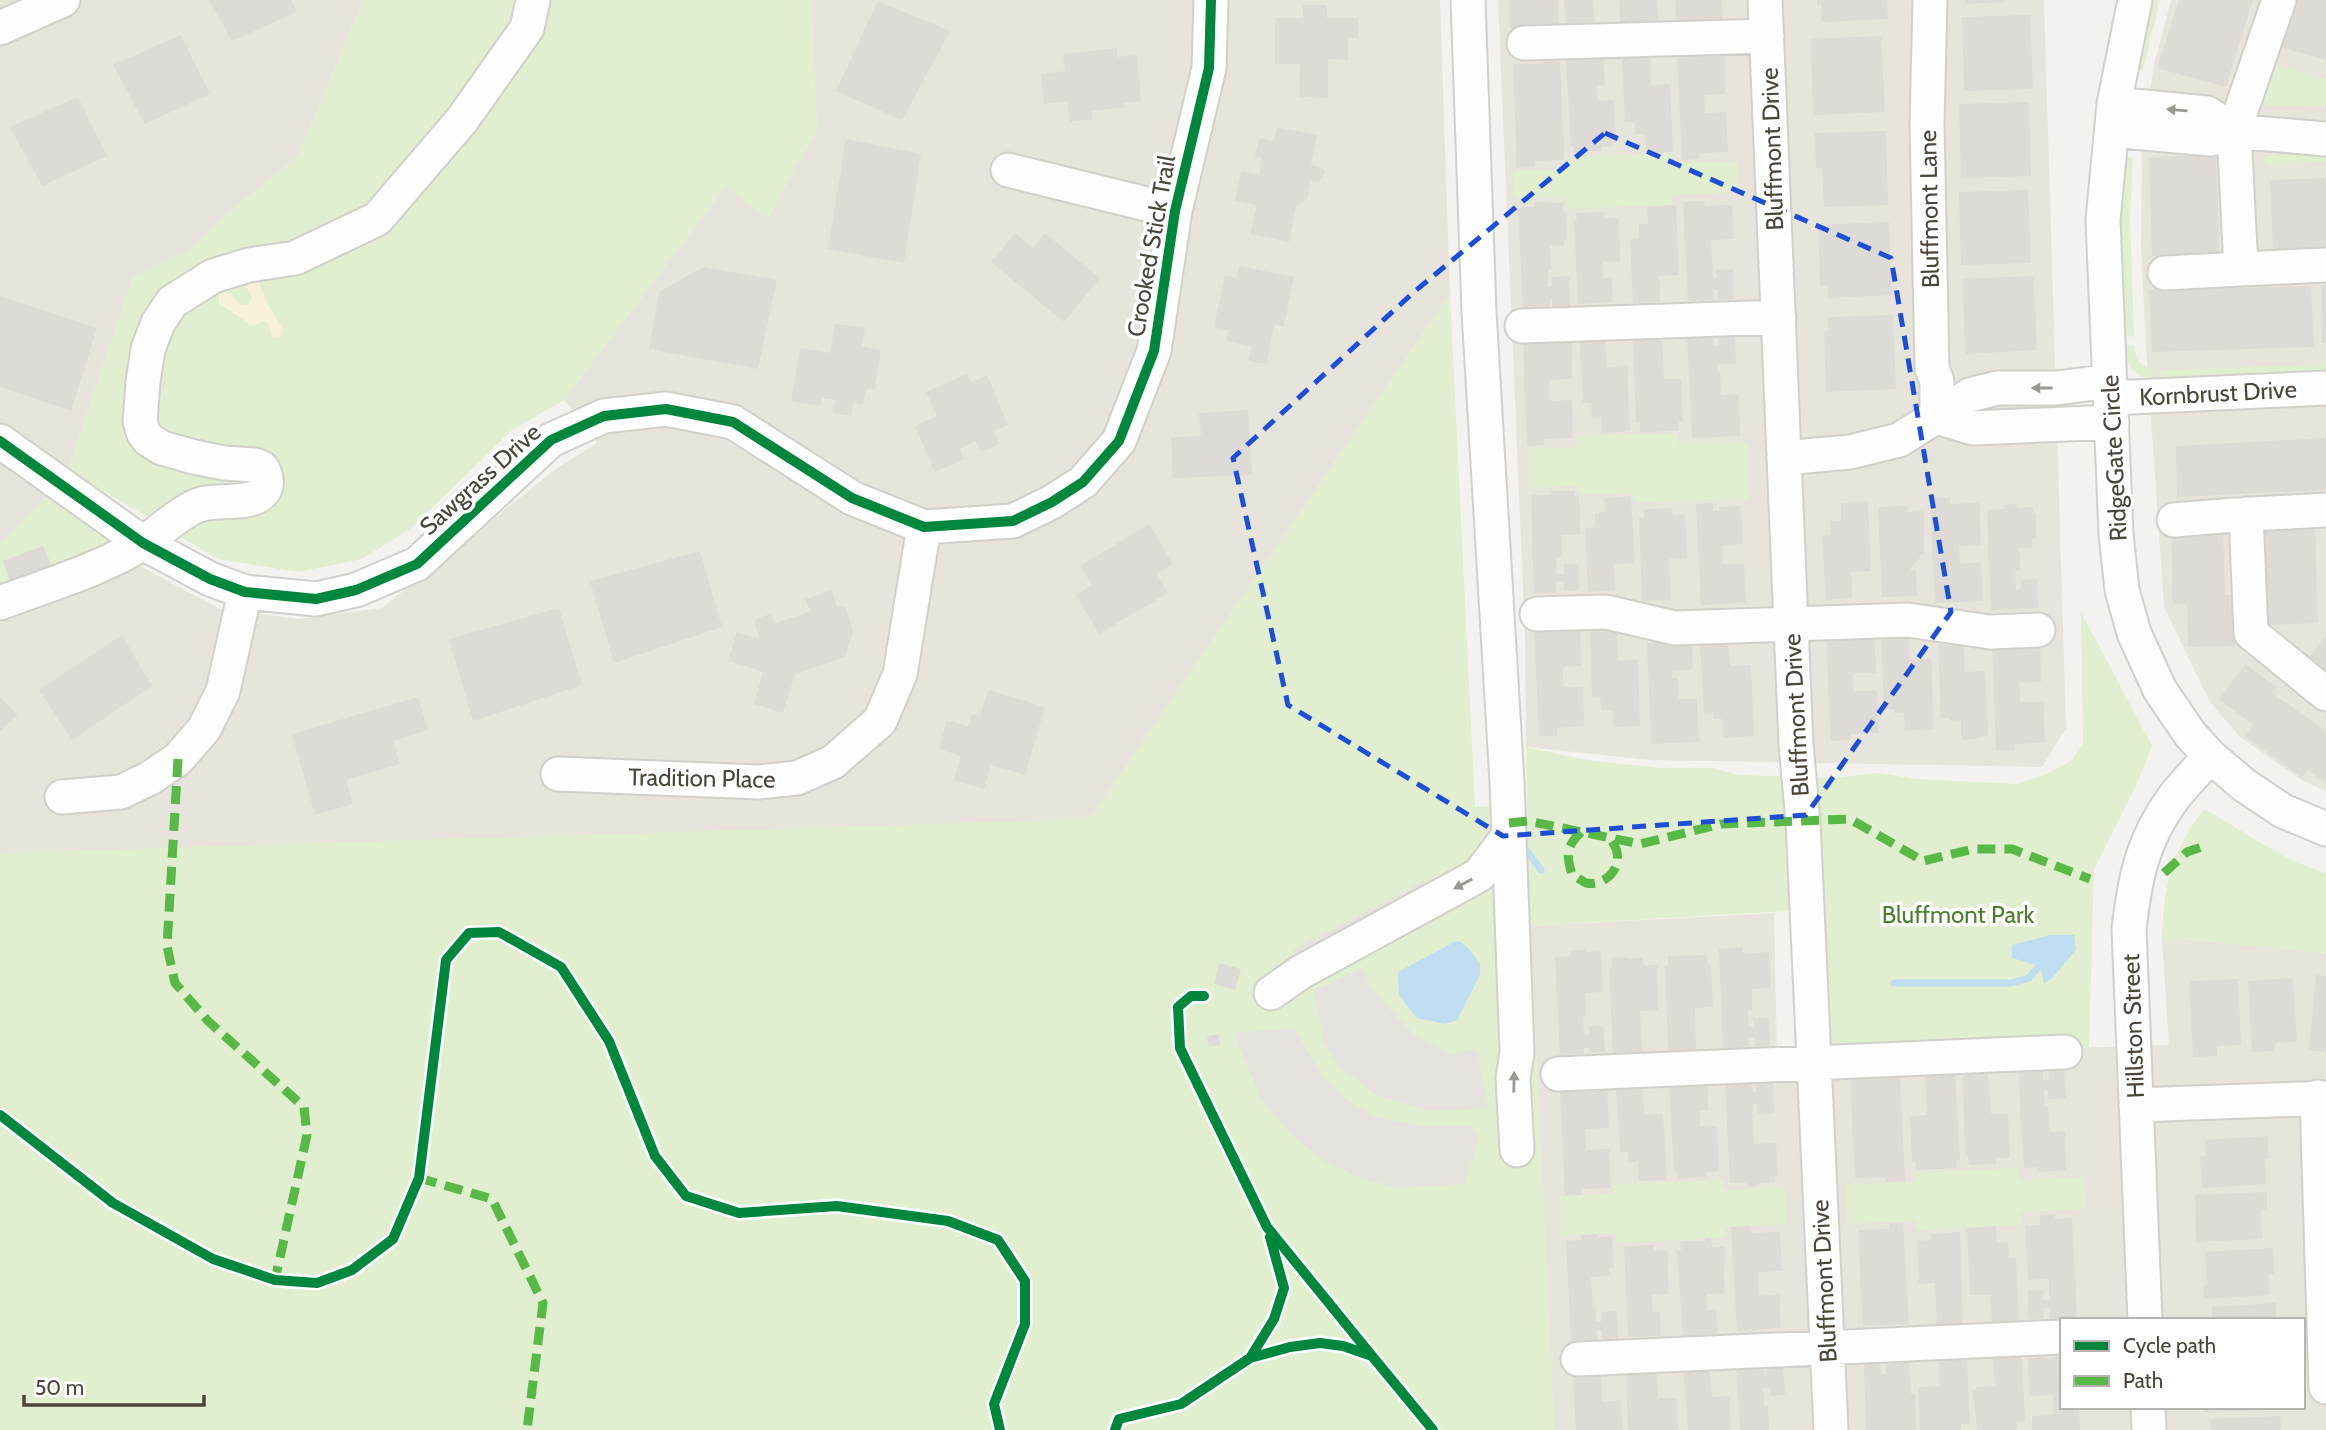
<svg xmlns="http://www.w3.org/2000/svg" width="2326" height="1430" viewBox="0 0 2326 1430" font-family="Cabin,sans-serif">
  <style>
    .residential { fill: #e7e4dc; fill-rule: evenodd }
    .green { fill: #e1eecf }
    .sand { fill: #f7f0da }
    .parking { fill: #e6e3df }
    .water { fill: #c0ddf1 }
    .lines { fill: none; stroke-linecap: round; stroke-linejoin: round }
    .stream { stroke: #c0ddf1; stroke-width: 7 }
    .building { fill: #dedbd6 }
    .minor-casing { stroke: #d2d0cb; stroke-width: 37 }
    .minor { stroke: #fdfdfc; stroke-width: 33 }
    .quiet { stroke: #58b947; stroke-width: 9; stroke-dasharray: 18 9; stroke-linecap: butt }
    .cycleway-casing { stroke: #fff; stroke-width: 15 }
    .cycleway { stroke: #00873e; stroke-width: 10 }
    .oneway { fill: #9b9791 }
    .marked { fill: none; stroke: #1d4ed8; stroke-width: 5; stroke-dasharray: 14 9; stroke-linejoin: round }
    .labels { text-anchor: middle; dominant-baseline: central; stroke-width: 7; stroke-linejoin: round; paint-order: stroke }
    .street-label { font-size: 24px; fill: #4b4439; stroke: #fff }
    .park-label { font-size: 24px; fill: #4a7f2a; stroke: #fff }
  </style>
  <rect width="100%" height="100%" fill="#f4f2ee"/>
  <!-- residential -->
  <path class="residential" d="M0,0H363L298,156L223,217L193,248L133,277L68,470L50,494L0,543Z
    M811,0H1440L1450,294L1086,824L0,859V618L142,567L220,609L299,619L382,608L557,468L597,443L564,400L726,186L768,218L817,129Z
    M1498,0H2044L2066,728L2042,767L1650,760L1526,747L1525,635Z
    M2171,0H2326V791L2300,779L2239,736L2210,702L2164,607L2146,346L2141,246L2142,149L2154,65Z
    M1774,913L1777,1057L2169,1045L2162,941L2182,939L2326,953V1430H1554L1530,926ZM2062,1320H2303V1407H2062Z"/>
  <!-- green -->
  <path class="green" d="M363,0H811L817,129L768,218L725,187L564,400L512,430L411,528L362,559L299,572L218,559L68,470L133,276L193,248L223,217L298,156Z
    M2152,0H2160L2143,70L2138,71L2137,68Z
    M2271,63L2326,79V105L2263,106L2261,96Z
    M1671,153L1672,163L1737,161L1738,192L1672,195V205L1567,209L1566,196L1514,198L1513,171L1568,169V157Z
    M2326,153V162L2266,165V156Z
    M2127,156L2133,158L2130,218L2134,336L2125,337C2123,308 2115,173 2127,156Z
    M1450,294L1475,807L1524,805L1529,904L1526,747L1586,760L1659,768H1711L1739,775L1835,778L1877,773L1918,779L2016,784L2047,774L2072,760L2083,743L2081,612L2152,746L2139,779L2094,869L2089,1047L1828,1055L1824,909L1530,926L1554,1430H0V853L1089,819Z
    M2125,344L2134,345C2135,359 2140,365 2152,370L2154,378C2134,380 2125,362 2125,344Z
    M2326,364V372L2161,378V370Z
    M1678,433V444L1747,443L1749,499L1634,502L1633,493L1579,494L1578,486L1528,488L1527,449L1576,447L1577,436Z
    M50,494L142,567L0,618V543Z
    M2203,810L2209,811C2247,834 2283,860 2326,873V953L2183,939L2162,941C2163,889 2171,852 2203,810Z
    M2018,1168L2019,1180L2084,1177L2086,1209L2021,1212V1225L1916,1230L1915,1221L1847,1224L1845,1185L1915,1182V1173Z
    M1723,1180L1724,1190L1785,1187L1787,1224L1725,1227V1238L1616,1243L1615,1233L1560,1236L1559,1196L1613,1194V1185Z"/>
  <!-- sand -->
  <path class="sand" d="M257,278L268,305L283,329L279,338L272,337L268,324L265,321L252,326L219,303V294L225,292L232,295L241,305H247L252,298L248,290L242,284Z"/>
  <!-- parking -->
  <path class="parking" d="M1424,881L1431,895L1302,966L1293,950Z
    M1362,968L1372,990L1416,1037L1451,1054L1477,1049L1488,1108L1432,1111L1378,1096L1342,1069L1324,1044L1314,990Z
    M1294,1028L1323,1078L1345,1099L1375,1117L1420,1126L1469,1125L1479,1138L1464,1184L1399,1188L1363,1179L1324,1161L1294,1137L1262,1100L1237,1042L1236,1033Z"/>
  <!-- water -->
  <path class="water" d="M2050,935H2074L2076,950L2052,978L2044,984L2040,966L2012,958V945Z
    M1456,941L1461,942L1469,949L1480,964V975L1457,1020L1445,1024L1417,1018L1399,995L1398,972Z"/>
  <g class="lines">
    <!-- stream -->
    <path class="stream" d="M1521,843L1541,870
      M1894,983H2011L2029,978L2040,965"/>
  </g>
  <!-- building -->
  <path class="building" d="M209,0H291L297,12L232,41Z
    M1509,0H1558L1559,26L1510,29Z
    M1564,0H1593L1595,25L1566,26Z
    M1619,0H1657L1658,22L1620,23Z
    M1675,0H1722L1723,19L1676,21Z
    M1817,0H1887L1888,19L1822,22L1821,5H1817Z
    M1965,0H2003V2L1965,4Z
    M2179,0H2253L2226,87L2157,68Z
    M2294,0H2326V60L2277,46Z
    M878,1L950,31L902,120L836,91Z
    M1303,5H1327V18H1358V38H1348V60L1328,59V98L1299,97L1300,64H1275V18H1303Z
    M2030,15L2033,89L1964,91L1962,17Z
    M181,35L210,94L145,124L113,65Z
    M1881,36L1885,112L1814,115L1810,39Z
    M1117,48V57L1137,55L1141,101L1124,103L1125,107L1092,111L1093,119L1070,122L1068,101L1044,104L1041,74L1065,71L1063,54Z
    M1725,53L1726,94L1704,95L1705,113L1726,112L1728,152L1699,153V159L1682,160L1677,55Z
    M1650,57L1651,85L1670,84L1673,152L1646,153L1645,135H1635L1634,122H1625L1622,58Z
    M1603,58L1605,85L1597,86L1598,101L1614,100L1616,143H1611V146L1601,147V151L1574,152V146H1571L1566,60Z
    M1556,60V62H1560L1564,160L1535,161V167L1517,168L1513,64L1543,63V61Z
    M78,97L107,156L42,186L10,127Z
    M2029,102L2031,176L1961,178L1959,104Z
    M1277,127L1317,135L1311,165L1320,167L1325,171L1323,177L1318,182L1311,181L1307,199L1296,206L1289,242L1250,234L1257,205L1235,201L1241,171L1259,175L1262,158L1255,157L1259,138L1274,141Z
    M1886,131L1888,205L1824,207L1822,168H1816L1815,133Z
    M846,139L921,154L904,263L828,249Z
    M2216,155L2219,254L2152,256L2149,157Z
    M2326,178V247L2273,249L2270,180Z
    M2028,190L2031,263L1961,265L1959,192Z
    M1683,201H1704L1705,206L1732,205L1734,239L1711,240L1713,278H1717L1716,270L1733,269L1734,299L1718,300V290H1713V300L1688,301Z
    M1535,202L1563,203V212H1566L1567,240H1564V245L1550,246L1551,270H1548V287L1552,286L1551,277L1569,276L1570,306H1552V298H1550V307L1523,308L1518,208L1535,207Z
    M1676,205L1679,275L1659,276L1660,302L1633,303L1630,240L1639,239V224H1648L1647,207Z
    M1604,212L1605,218H1618L1620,261L1602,262L1603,278H1612L1613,302L1578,304L1574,221H1577L1576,213Z
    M1889,222L1892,295L1829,298L1828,285H1820L1818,225Z
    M1015,233L1033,248L1045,233L1100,278L1064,322L991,262Z
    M1239,266L1294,277L1284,327L1274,325L1267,364L1248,361L1251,346L1226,341L1228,330L1214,327L1225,275L1237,278Z
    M703,267L777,280L758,369L649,349L659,292Z
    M2033,276L2037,350L1966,354L1962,279Z
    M2321,285H2326V343H2322Z
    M2311,286L2314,347L2152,352L2149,290Z
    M0,296L97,328L71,411L0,387Z
    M1893,315L1896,389L1826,392L1824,332L1829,330L1828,317Z
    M835,324L865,328L862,346L881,350L874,390L866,389L863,405L853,403L851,416L832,413L835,400L822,398L821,406L791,401L800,348L830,353Z
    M1735,334L1736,364H1717V372H1720L1721,395L1738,394L1740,436L1692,438L1687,335H1713L1714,345H1719L1718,335Z
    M1662,336L1664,379H1681L1683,421H1679V431L1640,432V423H1636L1633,338Z
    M1571,339L1572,379L1549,380L1550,401L1572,400L1573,438L1544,439V445L1527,446L1523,341Z
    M1605,339L1607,367L1627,366L1630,431L1602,433L1601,417L1592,418L1591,403H1583L1580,340Z
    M967,374L971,382L987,375L1008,425L994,431L999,444L981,452L976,441L960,449L964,459L935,472L915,426L937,416L926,392Z
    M1248,410L1252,475L1173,478L1171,437L1201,436L1199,413Z
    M2326,438V490L2177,497L2176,446Z
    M1551,491H1575V496H1579L1580,535H1562V557H1556L1557,575H1564V564H1578L1579,591H1564V582H1556V593H1534L1531,495H1551Z
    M1631,496L1635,563L1614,564L1615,590L1588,592L1585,528L1595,527V513L1606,512L1605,498Z
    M1950,497V504L1979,503L1981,545L1959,546L1960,564L1981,562L1983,601L1935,603L1930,498Z
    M1868,502L1871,571L1851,572L1852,598L1826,600L1822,536L1831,535L1830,521H1841V503Z
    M1713,503V511H1719V507L1741,506L1743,544L1722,545L1723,564H1744L1746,603L1701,605L1696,504Z
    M2016,504L2018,508L2033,507V514L2036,513V539H2032V548H2019L2020,571H2015L2016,589H2021V580L2037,579L2038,608L1991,610L1987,510L2003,509V505Z
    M1907,506V512L1923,511L1924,555H1920V558L1911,567V571H1916L1917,596L1882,597L1878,507Z
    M1672,508L1673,515L1685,514L1687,558L1669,559L1671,600L1642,601L1639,517H1644V509Z
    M1149,524L1173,564L1157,574L1168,593L1099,634L1076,595L1092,585L1080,566Z
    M2223,527L2225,595H2234L2235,646L2188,647L2187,604H2173L2171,528Z
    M2315,529L2318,623L2267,625L2263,531Z
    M43,546L52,566L10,581L3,561Z
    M700,551L722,627L614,663L590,581Z
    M832,590L837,606L846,608L853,631L845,657L795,674L783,713L754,704L763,672L728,661L737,632L760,639L754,620L772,613L775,623L810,612L805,599Z
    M559,608L582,685L473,721L449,639Z
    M1580,628L1582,666L1563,667V687H1583L1584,726L1557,728V736H1539L1534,630Z
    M1617,631L1618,661L1638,659L1640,726L1614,727L1613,710H1601L1600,696L1592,697L1590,632Z
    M1909,632L1910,660L1931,659L1934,729L1905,731L1904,713H1894V709H1884L1881,633Z
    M1874,633L1876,673H1853L1854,691H1877L1879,733L1850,734V740L1831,741L1826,636Z
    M122,635L152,686L72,740L39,690Z
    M2326,636V681L2304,664Z
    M1692,641L1693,669L1672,671V678H1678L1679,699H1697L1699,742L1651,744L1647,643Z
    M1728,641L1730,666L1751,665L1754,736L1723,738L1722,719H1713V713L1704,714L1700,643Z
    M1964,644L1965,672L1985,671L1988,736L1977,737V739L1961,740V720L1950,721V718H1941L1938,645Z
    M2040,644L2041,682L2019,683L2020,702H2043L2045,743L2015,744V750L1996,751L1992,645Z
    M2245,664L2277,687L2272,693L2326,731V783L2308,770L2302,777L2245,736L2253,724L2219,700Z
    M988,690L1045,707L1025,775L991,765L984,789L954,780L961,756L939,749L947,720L968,726L971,714L980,716Z
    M0,697L18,715L0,731Z
    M418,697L428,730L393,741L400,764L346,780L353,804L315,815L292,734Z
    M1743,947V954L1769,952L1771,988L1752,989V1010H1748L1749,1027H1754L1753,1018H1769L1770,1046L1755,1047L1754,1038H1749L1750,1048L1723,1049L1719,949Z
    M1587,949V952L1601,951L1603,992L1585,993L1586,1016L1583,1017L1584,1035L1590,1034L1589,1026L1603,1025L1605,1052L1590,1053L1589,1048H1584V1054L1560,1055L1555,957L1570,956L1569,951Z
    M1707,955L1708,965H1711L1713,1007L1695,1008L1696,1050L1668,1051L1665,966H1668V956Z
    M1627,957V959L1643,957V965H1657L1658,1010L1640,1011L1642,1052L1613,1054L1609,968L1613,967L1612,958Z
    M1219,963L1241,969L1235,990L1214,984Z
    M2316,975L2326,976V1052L2309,1050Z
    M2293,978L2297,1042L2275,1043V1051L2252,1052L2248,981Z
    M2238,979L2241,1045L2217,1046V1056L2193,1057L2189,981Z
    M1218,1034L1220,1045L1209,1047L1207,1036Z
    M2064,1069L2066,1098L2048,1099V1091H2044L2045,1106H2048L2050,1132L2065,1131L2066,1170L2039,1172L2038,1167L2024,1168L2018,1071L2043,1070V1080H2049L2048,1071Z
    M1955,1072L1960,1160H1956L1957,1168L1916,1170L1915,1161H1912L1910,1116L1927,1115L1925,1073Z
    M1988,1072L1991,1114H2008L2010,1158H1996V1164L1969,1165L1968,1157H1966L1962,1073Z
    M1900,1075L1905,1181L1886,1182V1177L1855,1178L1850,1078Z
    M1773,1081L1774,1113L1758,1114L1757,1104H1753V1111H1752L1754,1144L1776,1143L1778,1177H1775V1182L1759,1183V1186L1748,1187L1747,1183H1730L1725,1083L1752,1082L1753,1092H1756L1755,1082Z
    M1707,1084L1708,1111H1699L1700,1127L1717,1126L1719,1171L1706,1172V1177L1678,1179L1677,1171H1674L1669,1086Z
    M1642,1087L1644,1115L1663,1114L1667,1180L1639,1181L1638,1161L1629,1162L1628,1152H1620L1616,1088Z
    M1607,1088L1609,1128L1585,1129L1586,1150L1609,1149L1611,1188L1581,1189L1582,1195L1565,1196L1560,1091Z
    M2267,1136L2269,1159H2265L2266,1184L2202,1188L2200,1156H2206L2205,1140Z
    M2267,1192V1209H2261L2262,1239L2196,1242L2195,1195Z
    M2055,1214V1219L2072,1218L2077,1319L2050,1320L2049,1308L2043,1309L2044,1318L2029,1319L2028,1291L2043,1290V1300H2049V1279L2028,1280L2025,1226L2040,1225V1215Z
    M1903,1223L1909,1324L1863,1326L1858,1230L1889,1229V1224Z
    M1751,1226L1752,1233L1780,1232L1782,1271L1758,1272L1759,1296L1779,1294L1781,1328L1737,1331L1731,1227Z
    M1996,1226L1997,1243L2008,1242L2009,1258H2016L2019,1322L1992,1323L1990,1295H1970L1967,1228Z
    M1960,1232L1963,1325L1937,1326L1935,1283L1919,1284L1917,1241L1931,1240V1234Z
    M1598,1234V1237L1612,1236L1614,1268H1609V1276L1591,1277L1593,1309H1595L1596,1321H1602V1312L1617,1311L1618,1338L1602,1339V1330L1597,1331V1340L1571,1341L1566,1241L1581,1240V1235Z
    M1705,1238H1711L1712,1247L1725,1246L1726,1264H1723L1725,1293L1706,1294L1707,1310H1716L1718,1334L1683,1336L1677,1251H1681L1680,1241H1705Z
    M1653,1245L1654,1251L1665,1250L1667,1252L1669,1294L1652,1295L1653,1312H1660L1661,1336L1628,1337L1624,1246Z
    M2273,1248L2274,1274H2269L2270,1295L2204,1299L2203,1285H2207L2205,1252Z
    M2276,1303V1320H2212V1307Z
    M2022,1356L2025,1421L2016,1422L2017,1430H1977L1973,1391H1976V1387L1995,1386L1993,1358Z
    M2046,1356V1359L2062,1356V1407H2079L2080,1430H2032V1416L2054,1415L2053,1395L2030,1396L2028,1359Z
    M1967,1358L1970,1424H1961V1430H1920L1918,1387L1939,1386L1938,1360Z
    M1909,1362L1911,1394L1915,1393L1916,1430H1866L1864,1364H1880L1881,1374H1886V1363Z
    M1763,1366L1764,1376H1767L1766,1368L1783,1366L1785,1395L1770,1396V1387L1763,1388L1764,1406H1768L1769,1430H1740L1736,1367Z
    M1657,1370L1658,1398H1677L1678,1430H1628L1626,1372Z
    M1710,1370L1712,1397L1729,1396L1731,1430H1688L1684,1372Z
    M1601,1376L1602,1402L1621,1400L1623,1430H1576L1573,1378Z
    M2204,1407H2268V1410L2204,1412Z
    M2280,1416L2281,1430H2211L2210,1419Z"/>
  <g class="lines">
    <defs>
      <path id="minor" d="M1468,0L1479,312L1507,782L1517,1053L1513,1078L1517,1150
        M1765,0L1796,745L1803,821L1831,1430
        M1930,0L1927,124L1932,369L1937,381V417
        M2135,0L2114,104L2103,220L2116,534L2122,590L2134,633L2160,690L2190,734L2210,756L2244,785L2283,811L2326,829
        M2279,0L2234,131L2241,269L2326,265
        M0,28L63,0
        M1524,43L1767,36
        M2114,104L2207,113L2234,131
        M2112,130L2210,139L2234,131L2326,139
        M1008,170L1175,211
        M2165,273L2241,269
        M1522,326L1779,317
        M2111,398L2326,388
        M1937,417L1973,428L2112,422
        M0,441L143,543L210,579L245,592L316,599L356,590L417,564L551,440L604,416L666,409L733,422L852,498L924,527L1013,521L1052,502L1083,482L1119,441L1154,351L1175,211L1209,68L1211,0
        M1784,458L1850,452L1899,440L1970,395L1997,388H2057L2110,381
        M2246,514L2251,633L2326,694
        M2174,520L2234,515L2326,510
        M0,603C47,585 100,570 143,543C161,531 176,515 196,506C215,498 243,505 258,496C269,489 268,478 262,468L255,465L224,463L194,457L162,448L149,440L143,432L140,421L143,382L148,349L158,323L172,302L213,276L249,265L295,258L377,219L462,120L527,28L533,0
        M1537,614L1606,612L1675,628L1908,620L1990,632L2038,630
        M558,774L759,782L797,778L833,762L880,721L900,674L924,527
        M62,797L121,792L150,778L178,759L204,729L223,691L245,592
        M1271,993L1301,972L1479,875L1509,835
        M1558,1074L2065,1052
        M2317,1097L2326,1387
        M2136,1105L2326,1098
        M2145,1320L2129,929C2135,878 2142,840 2174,797C2185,783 2198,770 2210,756
        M1578,1359L2062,1337
        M2148,1407L2149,1430"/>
    </defs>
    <!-- minor casing -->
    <use href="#minor" class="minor-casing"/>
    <!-- minor -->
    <use href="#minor" class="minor"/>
    <!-- quiet -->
    <path class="quiet" d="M178,759L167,946L175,983L208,1021L304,1107L307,1135L275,1280
      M1509,823L1528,821L1640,844L1721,824L1850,819L1923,861L1973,849H2012L2090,879
      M1581,832C1566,847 1566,855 1572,874C1576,877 1582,881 1586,883C1603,887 1621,870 1617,853C1617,848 1612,842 1610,838
      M2164,873L2187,852L2207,845
      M419,1178L492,1199L543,1303L527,1430"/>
    <defs>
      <path id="cycleway" d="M0,441L143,543L210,579L245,592L316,599L356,590L417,564L551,440L604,416L666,409L733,422L852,498L924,527L1013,521L1052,502L1083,482L1119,441L1154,351L1175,211L1209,68L1211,0
        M1204,996H1191L1178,1007L1180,1048L1267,1227L1372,1356
        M0,1115L113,1203L213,1259L275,1280L317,1283L352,1270L393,1239L419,1178L446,960L469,933L499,932L561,967L609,1041L655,1156L686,1196L739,1213L837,1206L948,1221L998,1240L1025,1281V1324L994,1404L1000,1430
        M1250,1358L1274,1319L1284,1288L1270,1237
        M1115,1430L1119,1419L1181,1404L1250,1358L1290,1347L1320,1343L1343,1346L1372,1356L1433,1430"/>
    </defs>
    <!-- cycleway casing -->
    <use href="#cycleway" class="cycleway-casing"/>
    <!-- cycleway -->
    <use href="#cycleway" class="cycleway"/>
  </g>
  <!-- one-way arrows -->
  <defs><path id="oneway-solid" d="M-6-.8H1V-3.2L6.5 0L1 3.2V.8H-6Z" transform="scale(1.75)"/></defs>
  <g class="oneway">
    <use href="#oneway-solid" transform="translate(2177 110) rotate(-175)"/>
    <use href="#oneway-solid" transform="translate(2042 388) rotate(-180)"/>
    <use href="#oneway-solid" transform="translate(1463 884) rotate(152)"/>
    <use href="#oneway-solid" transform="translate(1514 1082) rotate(-89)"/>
  </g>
  <!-- marked area -->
  <path class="marked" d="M1605,133L1891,258L1951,612L1806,815L1503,836L1288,705L1233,458L1414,292Z"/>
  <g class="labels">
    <!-- street labels -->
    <g class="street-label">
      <text transform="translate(1772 149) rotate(-92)">Bluffmont Drive</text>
      <text transform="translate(1929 209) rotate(-91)">Bluffmont Lane</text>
      <text transform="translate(1151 246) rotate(-80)">Crooked Stick Trail</text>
      <text transform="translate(2218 393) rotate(-3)">Kornbrust Drive</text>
      <text transform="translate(2114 458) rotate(-93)">RidgeGate Circle</text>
      <text transform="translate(480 479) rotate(-42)">Sawgrass Drive</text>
      <text transform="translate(1796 715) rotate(-93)">Bluffmont Drive</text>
      <text transform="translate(702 778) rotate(1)">Tradition Place</text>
      <text transform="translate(2133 1026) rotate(-92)">Hillston Street</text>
      <text transform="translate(1824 1281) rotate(-93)">Bluffmont Drive</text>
    </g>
    <!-- park labels -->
    <g class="park-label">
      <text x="1958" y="914">Bluffmont Park</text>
    </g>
  </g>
  <!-- legend -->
  <rect x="2060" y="1318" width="245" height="91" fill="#ffffff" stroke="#b7b4b0" stroke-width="2"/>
  <rect x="2074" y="1341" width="35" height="10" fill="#00873e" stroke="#b7b4b0" stroke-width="2"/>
  <text x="2123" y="1353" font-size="21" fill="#4b4439">Cycle path</text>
  <rect x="2074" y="1376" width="35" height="10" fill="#58b947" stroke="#b7b4b0" stroke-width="2"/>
  <text x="2123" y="1388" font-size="21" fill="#4b4439">Path</text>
  <!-- scale -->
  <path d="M24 1395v10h180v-10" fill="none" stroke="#4b4439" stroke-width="3.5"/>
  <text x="35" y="1395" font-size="21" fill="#4b4439" stroke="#ffffff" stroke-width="5" paint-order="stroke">50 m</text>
</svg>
